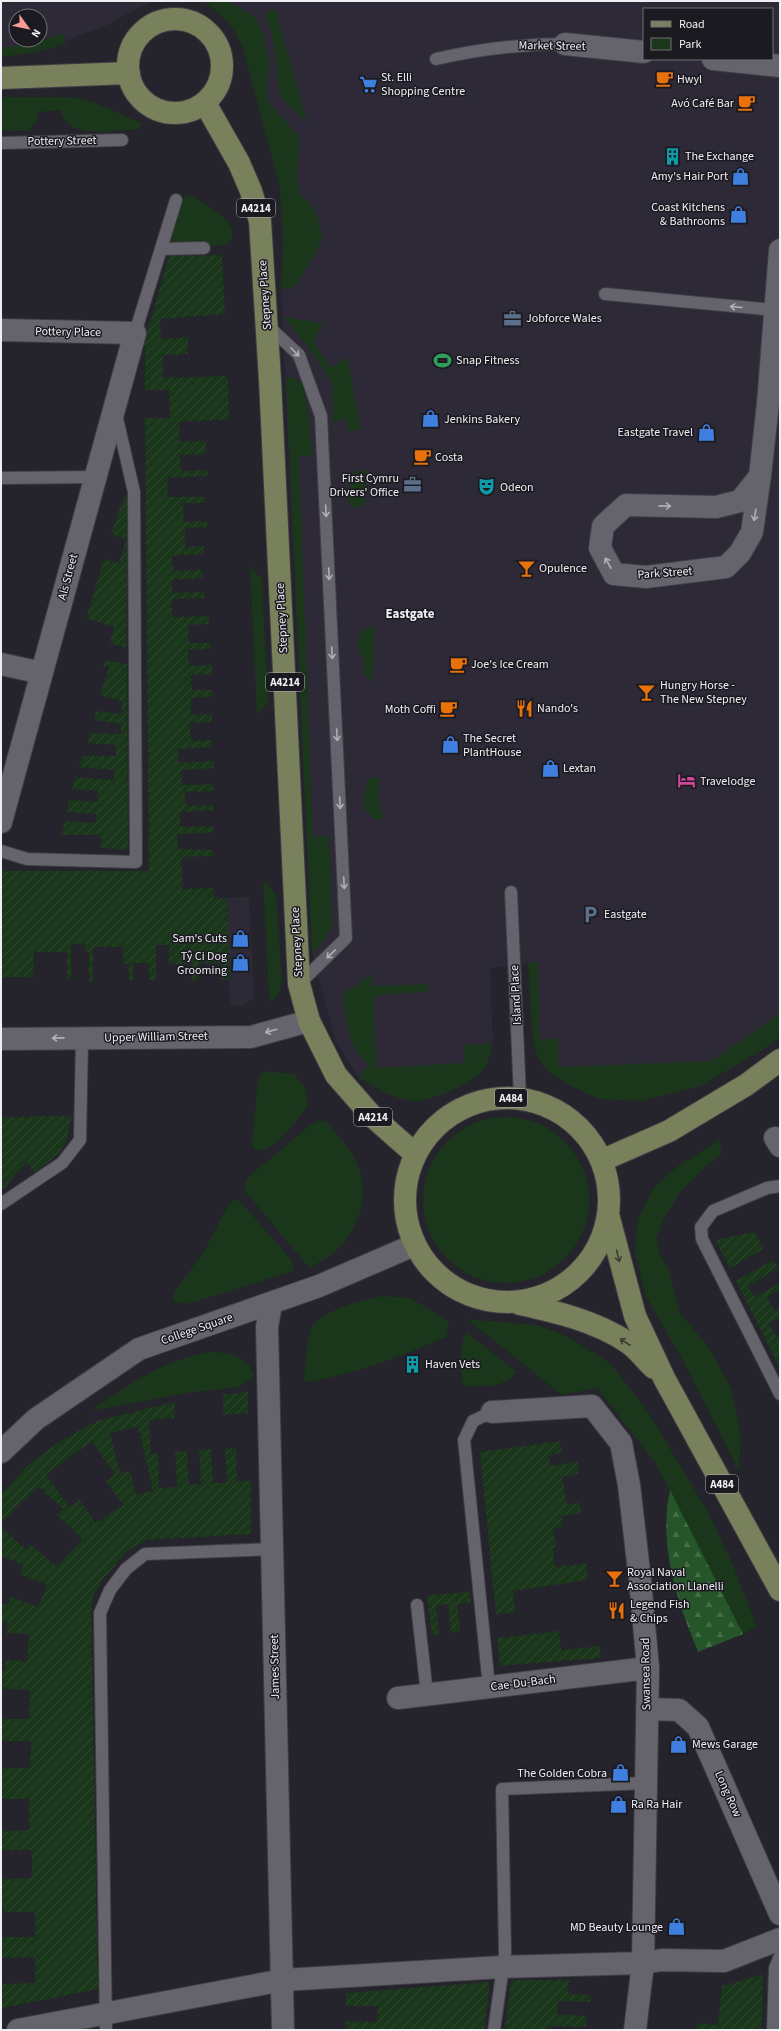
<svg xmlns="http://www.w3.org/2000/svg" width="781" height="2031" viewBox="0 0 781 2031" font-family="'Source Sans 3',sans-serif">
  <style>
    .built { fill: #2d2937; fill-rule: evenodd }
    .green { fill: #1a361b }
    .forest { fill: url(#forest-firs) }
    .garden { fill: url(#garden-furrows); fill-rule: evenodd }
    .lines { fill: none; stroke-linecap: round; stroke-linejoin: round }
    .service-casing { stroke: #403e44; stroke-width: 14 }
    .minor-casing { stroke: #403e44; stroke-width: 24 }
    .primary-casing { stroke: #403e44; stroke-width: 24 }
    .service { stroke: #65636c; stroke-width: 12 }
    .minor { stroke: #65636c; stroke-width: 22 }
    .primary { stroke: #78815c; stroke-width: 22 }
    .oneway { stroke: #b1afb6 }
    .oneway2 { stroke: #3c3e36 }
    .labels { text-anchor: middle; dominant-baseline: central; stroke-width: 3; stroke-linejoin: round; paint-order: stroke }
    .shield { fill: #1c1a21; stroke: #b0aeb4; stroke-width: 1 }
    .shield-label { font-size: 11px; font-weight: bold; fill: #efeef3 }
    .street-label { font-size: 12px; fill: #efeef3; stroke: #1c1a21 }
    .poi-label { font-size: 12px; fill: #efeef3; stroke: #1c1a21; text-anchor: start }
    .neighbourhood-label { font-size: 13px; font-weight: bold; fill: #efeef3; stroke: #1c1a21 }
  </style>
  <defs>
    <pattern id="forest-firs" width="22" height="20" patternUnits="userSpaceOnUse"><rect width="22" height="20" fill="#255528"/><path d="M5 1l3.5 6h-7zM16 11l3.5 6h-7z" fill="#456e48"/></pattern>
    <pattern id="garden-furrows" width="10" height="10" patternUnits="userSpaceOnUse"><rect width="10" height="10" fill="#1a361b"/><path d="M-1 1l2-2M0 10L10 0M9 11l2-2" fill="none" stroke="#304a31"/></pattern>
  </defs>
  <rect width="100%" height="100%" fill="#25232b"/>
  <!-- built -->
  <path class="built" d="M1,1H157L150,2L103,27L67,40L42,51L1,57ZM16,16H40V40H16Z
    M202,1H780V1037L762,1050L700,1086L641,1101L599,1099L567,1084L546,1069L537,1055L533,1041L528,963L490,968L493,1043L489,1059L482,1071L461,1086L442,1095L412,1101L381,1091L358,1077L335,1040L312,952L281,290L283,242L280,188L243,48L233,27L219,12ZM644,9H772V59H644Z
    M249,897L254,998L242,1006H230L227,898Z"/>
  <!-- green -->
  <path class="green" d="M202,1L229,2L255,17L263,34L269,62L266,91L269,103L299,136L297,177L299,193L312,206L319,220L322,237L316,252L296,286L281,290L283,242L280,188L243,48C232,25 224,15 202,1Z
    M275,9L307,123L284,101L279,94L277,64L271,32L265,16L269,11Z
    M63,34L66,43L42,51L1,57V48L33,43Z
    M1,97H71L93,102L141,123L139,129C122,130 87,136 73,127C66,123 63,117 60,110L39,112L37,121L29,131H1Z
    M185,194C202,200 248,225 227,245L169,247Z
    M283,317L323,323L313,342L331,368L347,357L361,430L349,431L346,419L333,422V384L307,345Z
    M291,377L298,379L303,385L309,416L312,456H299L313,837L329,835L332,927L323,942L312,953L286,379Z
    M367,470L364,506L352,508C344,496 350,484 355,472Z
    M250,566L262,579L268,702L257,716Z
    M374,626L373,681L365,676L363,657C355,652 357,636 364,630C367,628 371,627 374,626Z
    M369,778H379L378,797L383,819H374L364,808V797Z
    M263,879L276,895L282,982L278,994L271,1003L269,995Z
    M538,962L539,1039H558L559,1067L712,1061L780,1013V1037L762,1050L700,1086L641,1101L599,1099L567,1084L546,1069L537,1055L533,1041L528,963Z
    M371,974L372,986L427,984V991L374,996L376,1068L464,1063L465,1045L493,1043C491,1052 489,1064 482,1071C470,1084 429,1103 411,1101C392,1098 374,1087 358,1077L369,1066C348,1048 346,1021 343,995Z
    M265,1071L294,1074L305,1088L308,1105C299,1117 273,1157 254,1149L252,1144L258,1080L261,1074Z
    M423 1200a83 83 0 1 1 166 0a83 83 0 1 1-166 0Z
    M319,1121L327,1122C338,1136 353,1151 359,1168C369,1197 359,1225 340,1247C332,1256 319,1262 309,1268L245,1191V1183L250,1175L309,1126Z
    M719,1140L722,1153L699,1173L681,1191L664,1218L656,1239L661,1257L669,1271L680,1313L708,1346L731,1388L741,1435L739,1471L687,1368L646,1296L635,1253L637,1221L654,1187L677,1167Z
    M235,1200H239L290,1258L294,1266L293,1271L188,1304L175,1302L173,1299L174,1293L204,1251L229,1204Z
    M383,1296L411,1298L449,1322L446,1337C401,1356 353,1376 304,1382C306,1366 306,1347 310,1332C316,1310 364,1300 383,1296Z
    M467,1319L538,1325L569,1337L611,1364L648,1412L708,1512L733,1565L757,1627L743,1634L656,1464L597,1388L562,1395Z
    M467,1333L517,1372C504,1388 488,1385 468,1387L462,1383C462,1371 458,1341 467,1333Z
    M210,1352C228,1352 249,1357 254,1376L246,1383L238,1387L187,1393L90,1411C127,1386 164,1359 210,1352Z"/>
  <!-- forest -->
  <path class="forest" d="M670,1490L743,1634L698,1652C677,1601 658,1545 670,1490Z"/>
  <!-- garden -->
  <path class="garden" d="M222,255L225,314L160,319L161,339L188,337V354L163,355V378L227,376L228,382L229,419L179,422L180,442L206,441V454L180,455L181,471L207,470L208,476L167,478L168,497H204V503H183L184,522L207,521V527L185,528V547L204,546V554L172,556L173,571L203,570V578L172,580V593L204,592V598L172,599V617L209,616V624L188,625L189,643H210L211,649L188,650L189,666L212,665V674L191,675L192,690H212L213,697L191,698V715L212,714V722L190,723L191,741L211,740V747L178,749L179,763L213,761L214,768L181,770L182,785L213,784V791L185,792L186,806L213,805V810L180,812V827L213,826V833L177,834L178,849L213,850V856L182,857V889L214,888V899L227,898L230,980H221V963H199L198,981H192L191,964H169V945H156V980H149V963H133V980H129V964H123V947H93V982H89V952H86L85,944H71V979H67V952H34L33,977H1V871H149L145,418H170L169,390H145V340L169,256Z
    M124,497H127L126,648L110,643L114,627L86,618L104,559L119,563L126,539L111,534Z
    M105,660L127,664L128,850L101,848V835H61L65,821L96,823V814L67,812L69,800L98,802V791L72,789L75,777L114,780V770L79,767L83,756H116V745L88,743L91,733L121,734V724L94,720L96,711L121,714L122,701L100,695L109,667L103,666Z
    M71,1116C66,1152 62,1150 35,1173L27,1162L9,1181L8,1186L1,1191V1117Z
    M754,1232L764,1249L730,1268L715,1240Z
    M773,1260L778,1268L748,1286L754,1297L780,1283V1289L767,1297L776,1312L780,1309V1317L769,1324L777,1337L780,1336V1368L736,1281Z
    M248,1392V1413L223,1415V1395Z
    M175,1402L174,1418L149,1420L151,1454H158L159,1488L177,1487L175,1452L187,1451L189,1485L201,1484L199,1450L211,1449L213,1483H227L225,1449L236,1448L237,1481H251V1534L146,1540L127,1551L103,1579L93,1596L91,1616L98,1989L1,2008V1984L35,1983V1957L2,1958V1937H35V1912H3V1901H1V1879L32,1878V1850H1V1831L29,1830V1799H1V1768H30L31,1741H1V1719H29L30,1690L3,1689L1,1670H5V1660L27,1661L29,1634L7,1633L8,1622H1V1603L8,1605L11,1597L38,1607L47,1585L20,1574L23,1565L1,1556V1527L26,1549L30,1544L57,1567L82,1539L57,1515L63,1509L38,1486L1,1523V1494L29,1464L59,1442L97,1421ZM138,1426L153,1491L136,1495L130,1471L120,1473L110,1433ZM92,1441L115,1474L106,1481L123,1505L96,1523L80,1500L69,1507L46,1474Z
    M560,1441L562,1453L549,1455L551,1466L577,1462L579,1474L562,1477L567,1504L580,1503L581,1513L562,1516L563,1526L553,1528L556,1547L553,1548L555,1567L586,1563L587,1580L513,1591L515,1612L496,1614L480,1452Z
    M470,1592L471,1602L457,1604L460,1631L451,1633L448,1604L436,1606L439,1634L432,1636L427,1595Z
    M559,1631L561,1650L600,1646L601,1658L500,1666L497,1638Z
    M763,1974L762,2030H697V2023L718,2025L722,1986Z
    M511,1980H569L568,1994L590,1995V2002L558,2001L557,2014L586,2016V2027L548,2026V2030H505Z
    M490,1982L484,2030H346V2021L377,2022L378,2006H346V1993Z"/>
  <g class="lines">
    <defs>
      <path id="service" d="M436,59C479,49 521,44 565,44
        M1,143L122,140
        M161,249L204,248
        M605,294L775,310
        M267,325L299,355L321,416L346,938L299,984
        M135,333L176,200
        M1,478L96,477
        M1,851L27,859L136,862L134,492L116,414
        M511,892L520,1097
        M780,1186L767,1188L713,1211L701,1227L702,1239L780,1394
        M1,1204L62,1163L80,1140L82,1038
        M417,1605L427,1694
        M489,1687L464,1440L473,1421L492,1412
        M106,2030L100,1613L110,1590L126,1569L145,1554L272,1549
        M494,2030L505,1953L502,1789L647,1783
        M773,2030L775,1968L780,1956"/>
      <path id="minor" d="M565,44L644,52
        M713,59L780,66
        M1,330L135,333L1,822
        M760,476L740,501L716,507L626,505L603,526L600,548L614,574L646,577L726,567L740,553L752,532L760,476L768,403L780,250
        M1,664L42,673
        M1,1039L251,1037L309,1021
        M775,1138L780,1146
        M271,1304L267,1327L283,2030
        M492,1412L592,1406L621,1443L629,1485L640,1580L648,1668L643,1963L635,2030
        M1,1452L36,1419L139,1349L319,1286L414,1245
        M398,1698L648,1668
        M647,1709L679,1710L698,1727L780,1914
        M18,2030L283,1980L502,1967L643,1963L662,1960L724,1961L780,1939"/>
      <path id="primary" d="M128 66a47 47 0 1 1 94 0a47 47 0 1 1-94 0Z
        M1,78L129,73
        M205,103L239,163L251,191L260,221L270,380L299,984L309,1021L336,1075L372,1116L415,1154
        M405 1200a102 102 0 1 1 204 0a102 102 0 1 1-204 0Z
        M603,1160L669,1131L746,1085L780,1060
        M609,1218L635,1316L664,1378L780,1590
        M520,1304C557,1312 595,1321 627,1342C637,1348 645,1360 654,1368"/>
    </defs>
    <!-- service casing -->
    <use href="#service" class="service-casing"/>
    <!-- minor casing -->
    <use href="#minor" class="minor-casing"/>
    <!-- primary casing -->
    <use href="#primary" class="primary-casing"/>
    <!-- service -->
    <use href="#service" class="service"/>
    <!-- minor -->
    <use href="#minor" class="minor"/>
    <!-- primary -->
    <use href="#primary" class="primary"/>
  </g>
  <!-- one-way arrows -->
  <defs><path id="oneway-shaft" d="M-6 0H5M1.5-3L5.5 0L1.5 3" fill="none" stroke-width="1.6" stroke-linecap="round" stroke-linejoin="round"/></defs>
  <g class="oneway">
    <use href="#oneway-shaft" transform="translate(736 307) rotate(-175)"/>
    <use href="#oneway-shaft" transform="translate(295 352) rotate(46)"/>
    <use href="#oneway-shaft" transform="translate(665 506) rotate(1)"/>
    <use href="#oneway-shaft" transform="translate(326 511) rotate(87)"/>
    <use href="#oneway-shaft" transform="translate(755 515) rotate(99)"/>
    <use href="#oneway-shaft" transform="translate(608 563) rotate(-119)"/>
    <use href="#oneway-shaft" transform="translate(329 574) rotate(87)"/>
    <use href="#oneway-shaft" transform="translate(332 653) rotate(87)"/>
    <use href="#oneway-shaft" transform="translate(337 735) rotate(87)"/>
    <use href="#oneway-shaft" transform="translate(340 803) rotate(87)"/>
    <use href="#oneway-shaft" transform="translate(344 883) rotate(87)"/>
    <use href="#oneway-shaft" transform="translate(331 954) rotate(136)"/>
    <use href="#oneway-shaft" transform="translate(271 1031) rotate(164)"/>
    <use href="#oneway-shaft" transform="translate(58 1038) rotate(179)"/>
  </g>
  <g class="oneway2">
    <use href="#oneway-shaft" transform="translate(618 1256) rotate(76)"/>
    <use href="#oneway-shaft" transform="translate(625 1342) rotate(-147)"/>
  </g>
  <!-- icons -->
  <defs>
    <symbol id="cafe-bare" viewBox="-9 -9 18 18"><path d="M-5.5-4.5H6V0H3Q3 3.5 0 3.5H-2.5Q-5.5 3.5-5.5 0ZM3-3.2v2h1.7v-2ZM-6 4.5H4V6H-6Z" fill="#e8710a" stroke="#1c1a21" stroke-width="2.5" paint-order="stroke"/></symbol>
    <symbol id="supermarket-bare" viewBox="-9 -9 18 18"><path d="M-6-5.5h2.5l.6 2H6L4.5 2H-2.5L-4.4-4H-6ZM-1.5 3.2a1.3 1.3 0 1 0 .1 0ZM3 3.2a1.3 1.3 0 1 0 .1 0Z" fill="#3f7fe0" stroke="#1c1a21" stroke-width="2.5" paint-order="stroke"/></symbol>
    <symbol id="building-bare" viewBox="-9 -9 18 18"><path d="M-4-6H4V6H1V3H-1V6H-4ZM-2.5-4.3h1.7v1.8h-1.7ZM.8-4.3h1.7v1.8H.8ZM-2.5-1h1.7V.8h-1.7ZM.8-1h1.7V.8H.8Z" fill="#0f9aa8" stroke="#1c1a21" stroke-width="2.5" paint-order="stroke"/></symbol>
    <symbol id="shop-bare" viewBox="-9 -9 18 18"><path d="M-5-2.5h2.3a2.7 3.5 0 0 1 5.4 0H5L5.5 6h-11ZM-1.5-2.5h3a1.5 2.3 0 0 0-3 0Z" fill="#3f7fe0" stroke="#1c1a21" stroke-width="2.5" paint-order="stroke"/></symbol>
    <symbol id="office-bare" viewBox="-9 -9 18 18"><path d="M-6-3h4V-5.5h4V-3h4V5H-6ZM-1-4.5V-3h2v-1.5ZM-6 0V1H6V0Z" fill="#5c6f8a" stroke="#1c1a21" stroke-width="2.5" paint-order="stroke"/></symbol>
    <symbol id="stadium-bare" viewBox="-9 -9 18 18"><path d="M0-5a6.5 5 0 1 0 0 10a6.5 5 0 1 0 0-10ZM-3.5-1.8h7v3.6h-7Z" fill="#2e9e5b" stroke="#1c1a21" stroke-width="2.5" paint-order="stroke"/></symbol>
    <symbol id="theatre-bare" viewBox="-9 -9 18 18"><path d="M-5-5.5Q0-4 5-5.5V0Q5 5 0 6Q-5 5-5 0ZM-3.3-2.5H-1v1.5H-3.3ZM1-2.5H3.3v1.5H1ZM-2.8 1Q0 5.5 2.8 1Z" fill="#0f9aa8" stroke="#1c1a21" stroke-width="2.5" paint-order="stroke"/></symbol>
    <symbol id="bar-bare" viewBox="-9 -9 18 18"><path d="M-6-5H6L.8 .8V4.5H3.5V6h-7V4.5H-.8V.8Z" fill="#e8710a" stroke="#1c1a21" stroke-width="2.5" paint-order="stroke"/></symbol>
    <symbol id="restaurant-bare" viewBox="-9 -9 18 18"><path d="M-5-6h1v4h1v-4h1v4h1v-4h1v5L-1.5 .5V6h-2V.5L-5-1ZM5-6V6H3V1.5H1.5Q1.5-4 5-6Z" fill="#e8710a" stroke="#1c1a21" stroke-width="2.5" paint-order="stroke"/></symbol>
    <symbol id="hotel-bare" viewBox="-9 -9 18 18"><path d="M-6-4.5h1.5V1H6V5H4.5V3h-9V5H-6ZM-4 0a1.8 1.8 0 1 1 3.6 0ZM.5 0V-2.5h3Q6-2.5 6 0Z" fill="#d1479c" stroke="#1c1a21" stroke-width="2.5" paint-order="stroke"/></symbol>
    <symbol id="parking-bare" viewBox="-9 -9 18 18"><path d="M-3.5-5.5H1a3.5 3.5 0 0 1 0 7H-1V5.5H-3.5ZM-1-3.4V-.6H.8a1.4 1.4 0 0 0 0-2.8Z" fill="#5c6f8a" stroke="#1c1a21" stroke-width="2.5" paint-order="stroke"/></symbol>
  </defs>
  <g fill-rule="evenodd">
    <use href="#cafe-bare" x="652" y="66" width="25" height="25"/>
    <use href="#supermarket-bare" x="356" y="72" width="25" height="25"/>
    <use href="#cafe-bare" x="734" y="90" width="25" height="25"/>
    <use href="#building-bare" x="660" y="144" width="25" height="25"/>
    <use href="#shop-bare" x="728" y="164" width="25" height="25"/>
    <use href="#shop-bare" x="726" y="202" width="25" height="25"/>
    <use href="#office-bare" x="500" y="306" width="25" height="25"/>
    <use href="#stadium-bare" x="430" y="348" width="25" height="25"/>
    <use href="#shop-bare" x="418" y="406" width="25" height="25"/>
    <use href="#shop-bare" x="694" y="420" width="25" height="25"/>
    <use href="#cafe-bare" x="410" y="444" width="25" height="25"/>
    <use href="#office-bare" x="400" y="472" width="25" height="25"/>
    <use href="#theatre-bare" x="474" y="474" width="25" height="25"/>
    <use href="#bar-bare" x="514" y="556" width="25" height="25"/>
    <use href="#cafe-bare" x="446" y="652" width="25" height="25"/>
    <use href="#bar-bare" x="634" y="680" width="25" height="25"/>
    <use href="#restaurant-bare" x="512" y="696" width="25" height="25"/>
    <use href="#cafe-bare" x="436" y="696" width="25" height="25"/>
    <use href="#shop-bare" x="438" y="732" width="25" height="25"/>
    <use href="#shop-bare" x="538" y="756" width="25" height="25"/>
    <use href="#hotel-bare" x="674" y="768" width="25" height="25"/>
    <use href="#parking-bare" x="578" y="902" width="25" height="25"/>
    <use href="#shop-bare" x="228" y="926" width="25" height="25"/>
    <use href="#shop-bare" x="228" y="950" width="25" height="25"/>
    <use href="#building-bare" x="400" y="1352" width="25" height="25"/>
    <use href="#bar-bare" x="602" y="1566" width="25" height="25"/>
    <use href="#restaurant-bare" x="604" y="1598" width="25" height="25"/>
    <use href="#shop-bare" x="666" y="1732" width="25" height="25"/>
    <use href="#shop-bare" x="608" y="1760" width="25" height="25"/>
    <use href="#shop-bare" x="606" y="1792" width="25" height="25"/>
    <use href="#shop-bare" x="664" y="1914" width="25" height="25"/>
  </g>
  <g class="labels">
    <!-- shield labels -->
    <g class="shield">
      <rect x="237" y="199" width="38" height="18" rx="3"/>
      <rect x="266" y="673" width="38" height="18" rx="3"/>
      <rect x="495" y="1089" width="32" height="18" rx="3"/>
      <rect x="354" y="1108" width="38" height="18" rx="3"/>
      <rect x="706" y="1475" width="32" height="18" rx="3"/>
    </g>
    <g class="shield-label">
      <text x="256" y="208">A4214</text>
      <text x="285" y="682">A4214</text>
      <text x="511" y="1098">A484</text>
      <text x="373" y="1117">A4214</text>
      <text x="722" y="1484">A484</text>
    </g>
    <!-- street labels -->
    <g class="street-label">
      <text transform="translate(552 46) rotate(1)">Market Street</text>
      <text transform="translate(62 141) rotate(-1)">Pottery Street</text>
      <text transform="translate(265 295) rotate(-94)">Stepney Place</text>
      <text transform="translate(68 332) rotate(1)">Pottery Place</text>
      <text transform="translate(665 573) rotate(-4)">Park Street</text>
      <text transform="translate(68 577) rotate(-75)">Als Street</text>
      <text transform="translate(282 618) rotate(-93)">Stepney Place</text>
      <text transform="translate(297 942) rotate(-93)">Stepney Place</text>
      <text transform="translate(516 995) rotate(-93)">Island Place</text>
      <text transform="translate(156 1037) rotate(-1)">Upper William Street</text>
      <text transform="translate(197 1329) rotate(-19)">College Square</text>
      <text transform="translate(275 1667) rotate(-91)">James Street</text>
      <text transform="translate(646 1674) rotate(-91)">Swansea Road</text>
      <text transform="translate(523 1683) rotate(-7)">Cae-Du-Bach</text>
      <text transform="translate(728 1794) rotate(66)">Long Row</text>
    </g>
    <!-- poi labels -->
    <g class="poi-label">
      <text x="381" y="77">St. Elli<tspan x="381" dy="14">Shopping Centre</tspan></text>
      <text x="677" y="79">Hwyl</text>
      <text x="734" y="103" text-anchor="end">Avó Café Bar</text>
      <text x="685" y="156">The Exchange</text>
      <text x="728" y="176" text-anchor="end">Amy's Hair Port</text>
      <text x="725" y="207" text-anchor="end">Coast Kitchens<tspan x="725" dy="14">&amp; Bathrooms</tspan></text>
      <text x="526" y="318">Jobforce Wales</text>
      <text x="456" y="360">Snap Fitness</text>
      <text x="444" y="419">Jenkins Bakery</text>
      <text x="693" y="432" text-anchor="end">Eastgate Travel</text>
      <text x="435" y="457">Costa</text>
      <text x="399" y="478" text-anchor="end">First Cymru<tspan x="399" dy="14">Drivers' Office</tspan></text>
      <text x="500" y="487">Odeon</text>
      <text x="539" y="568">Opulence</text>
      <text x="471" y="664">Joe's Ice Cream</text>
      <text x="660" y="685">Hungry Horse -<tspan x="660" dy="14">The New Stepney</tspan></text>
      <text x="537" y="708">Nando's</text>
      <text x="436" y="709" text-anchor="end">Moth Coffi</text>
      <text x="463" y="738">The Secret<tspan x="463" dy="14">PlantHouse</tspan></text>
      <text x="563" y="768">Lextan</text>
      <text x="700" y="781">Travelodge</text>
      <text x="604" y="914">Eastgate</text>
      <text x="227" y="938" text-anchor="end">Sam's Cuts</text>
      <text x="227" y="956" text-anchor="end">Tŷ Ci Dog<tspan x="227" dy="14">Grooming</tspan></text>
      <text x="425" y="1364">Haven Vets</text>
      <text x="627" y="1572">Royal Naval<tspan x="627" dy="14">Association Llanelli</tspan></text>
      <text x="630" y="1604">Legend Fish<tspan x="630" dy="14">&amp; Chips</tspan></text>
      <text x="692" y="1744">Mews Garage</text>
      <text x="607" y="1773" text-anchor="end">The Golden Cobra</text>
      <text x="631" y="1804">Ra Ra Hair</text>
      <text x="663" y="1927" text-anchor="end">MD Beauty Lounge</text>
    </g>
    <!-- neighbourhood labels -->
    <g class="neighbourhood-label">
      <text x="410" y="614">Eastgate</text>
    </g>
  </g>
  <!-- border -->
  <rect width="781" height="2031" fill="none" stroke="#efeef3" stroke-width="4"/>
  <!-- legend -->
  <rect x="643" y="8" width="130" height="52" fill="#1c1a21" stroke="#706f75"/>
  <rect x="651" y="21" width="20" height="6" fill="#78815c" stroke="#706f75"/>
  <text x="679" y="28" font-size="12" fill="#efeef3">Road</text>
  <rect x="651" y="38" width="20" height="12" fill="#1a361b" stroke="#706f75"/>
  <text x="679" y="48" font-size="12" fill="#efeef3">Park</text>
  <!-- north arrow -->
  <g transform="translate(28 28) rotate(123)"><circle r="19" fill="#1c1a21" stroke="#706f75"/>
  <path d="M0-3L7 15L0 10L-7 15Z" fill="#f59c95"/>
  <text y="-6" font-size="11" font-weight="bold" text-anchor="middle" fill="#efeef3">N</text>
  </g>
</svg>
